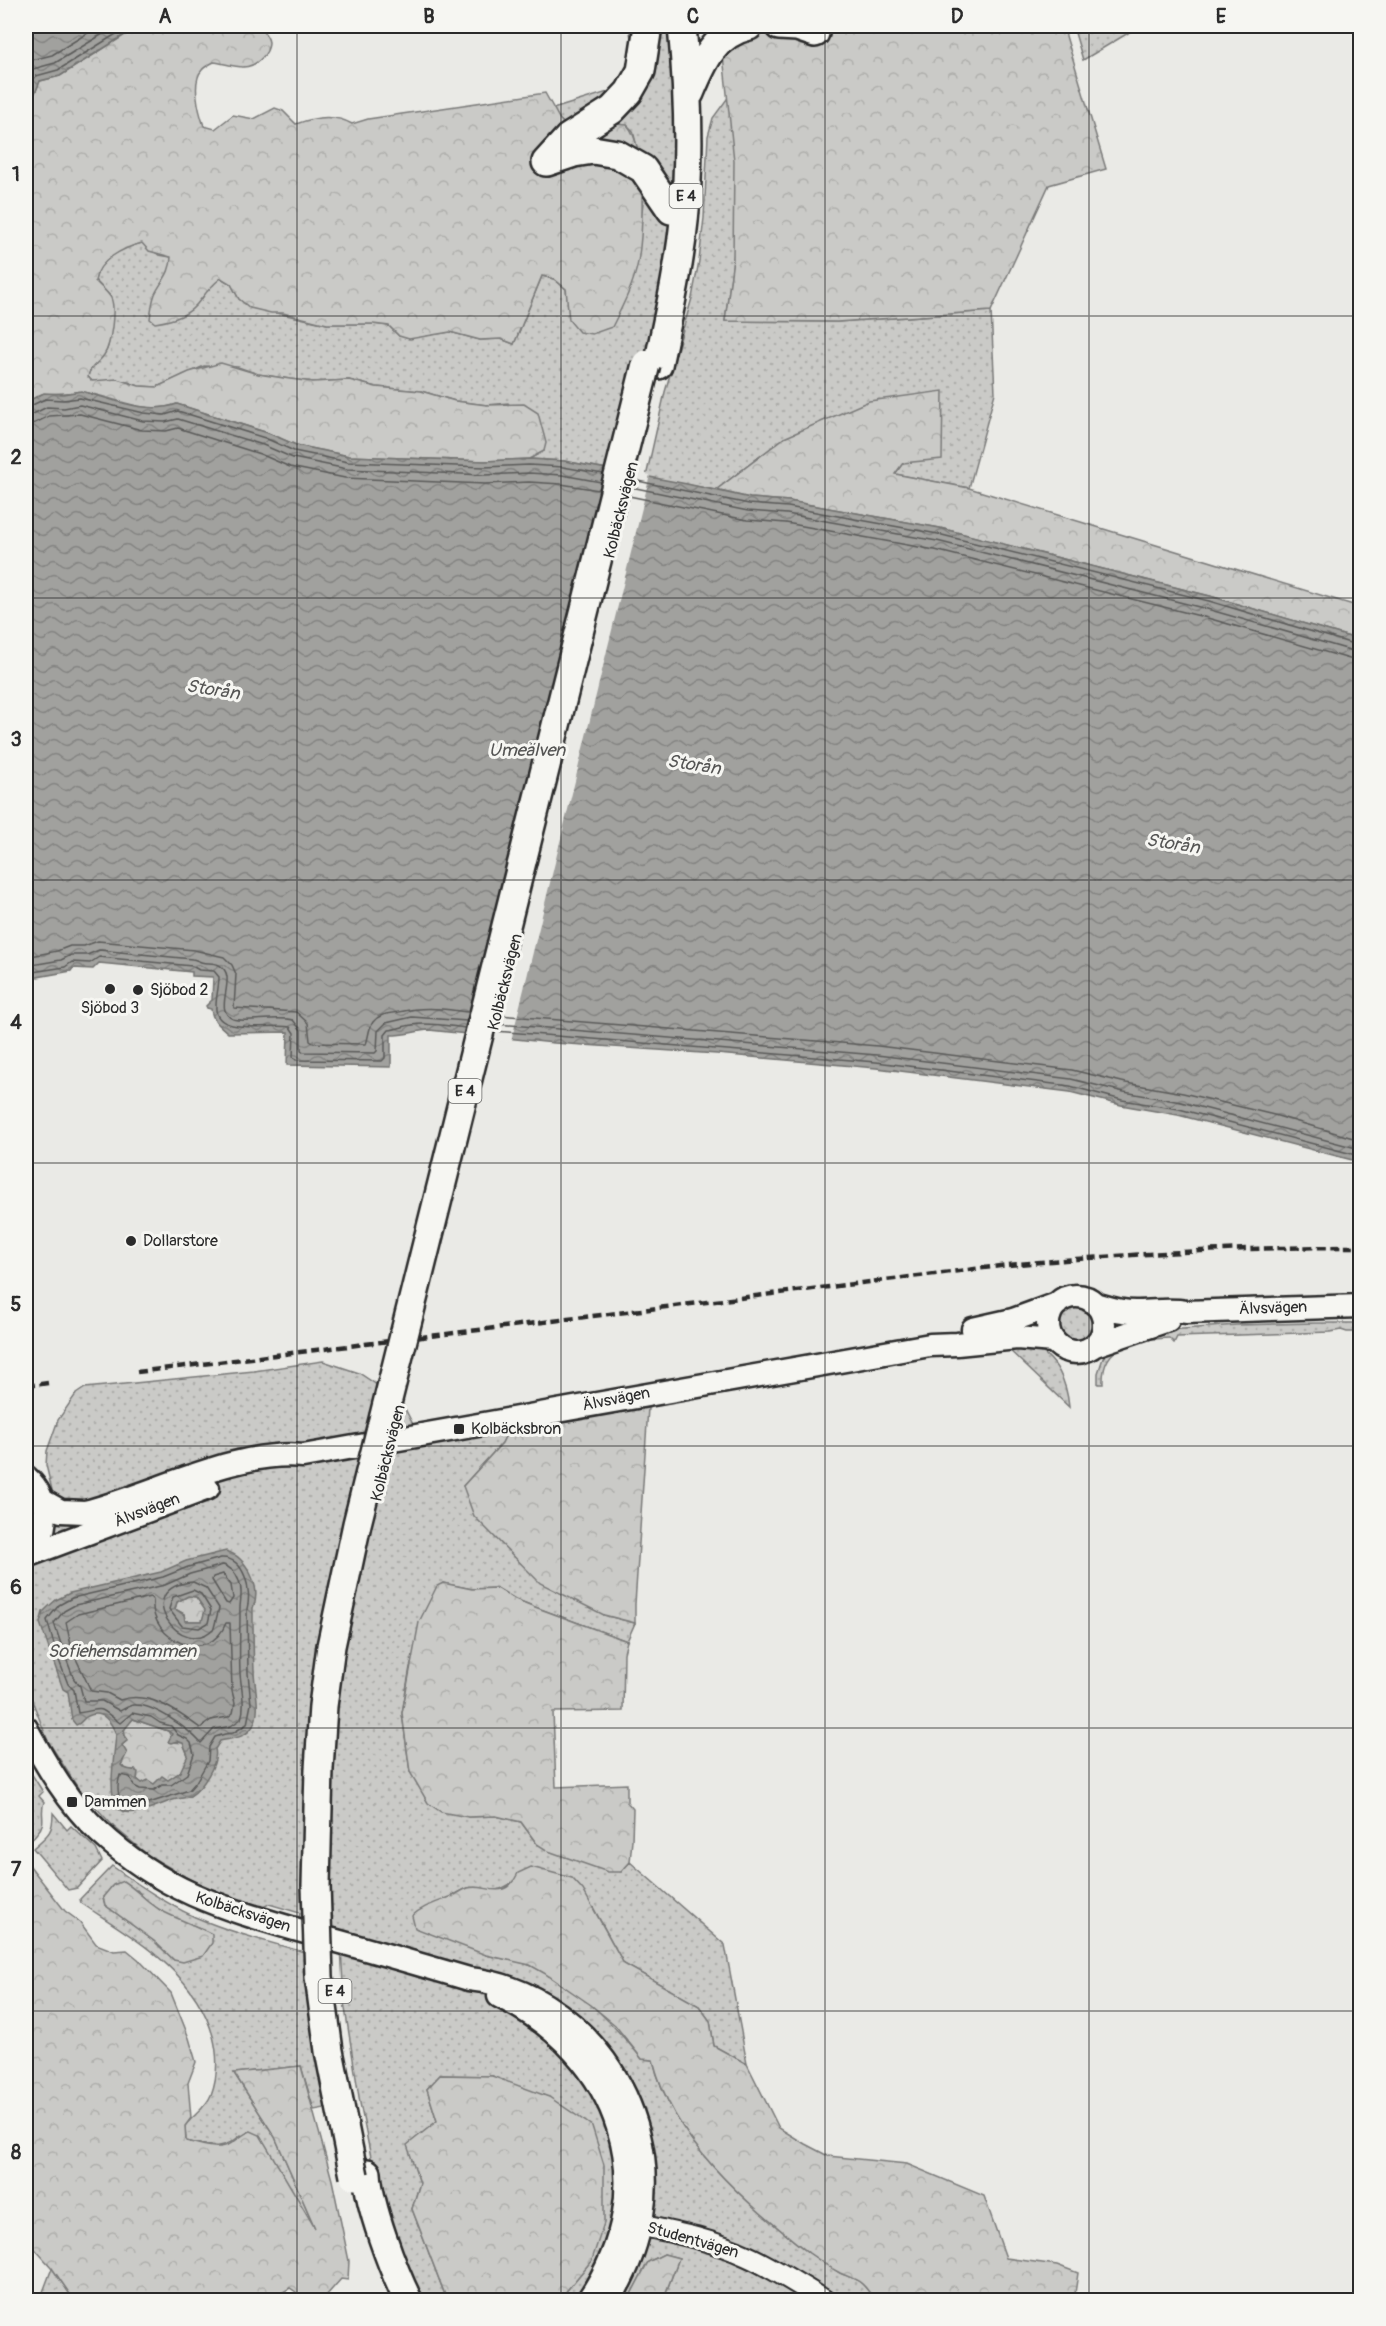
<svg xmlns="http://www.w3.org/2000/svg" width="1386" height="2326" viewBox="0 0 1386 2326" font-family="Pangolin,sans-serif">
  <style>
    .grass { fill: url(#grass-dots); stroke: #7a7a79; stroke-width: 1.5; fill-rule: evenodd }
    .forest { fill: url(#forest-crowns); stroke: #7a7a79; stroke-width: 1.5 }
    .water { fill: url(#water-waves); stroke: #727270; stroke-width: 1.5; fill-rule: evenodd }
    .pier { fill: #eaeae6 }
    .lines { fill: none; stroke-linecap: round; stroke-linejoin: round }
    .shore { stroke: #5a5a59; stroke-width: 1.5 }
    .tertiary-casing { stroke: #2b2b2b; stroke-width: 24 }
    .secondary-casing { stroke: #2b2b2b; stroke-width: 27 }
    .trunk-casing { stroke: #2b2b2b; stroke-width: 32 }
    .tertiary { stroke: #f6f6f2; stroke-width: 20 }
    .secondary { stroke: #f6f6f2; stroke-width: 22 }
    .trunk { stroke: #f6f6f2; stroke-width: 27 }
    .rail { stroke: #2b2b2b; stroke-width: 4.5; stroke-dasharray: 9 4.5; stroke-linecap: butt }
    .trunk-bridge-casing { stroke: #2b2b2b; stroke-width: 32; stroke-linecap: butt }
    .trunk-bridge { stroke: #f6f6f2; stroke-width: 27 }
    .grid { fill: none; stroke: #2b2b2b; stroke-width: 1.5; stroke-opacity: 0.55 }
    .poi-dot { fill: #2b2b2b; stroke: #f6f6f2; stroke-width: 2 }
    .labels { text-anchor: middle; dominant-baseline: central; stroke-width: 6; stroke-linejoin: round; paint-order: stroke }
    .shield { fill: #f6f6f2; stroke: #686867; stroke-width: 1.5 }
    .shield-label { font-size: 15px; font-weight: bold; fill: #2b2b2b }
    .street-label { font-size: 16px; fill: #2b2b2b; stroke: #f6f6f2 }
    .poi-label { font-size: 16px; fill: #2b2b2b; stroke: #f6f6f2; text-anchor: start }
    .water-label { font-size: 18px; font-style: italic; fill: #545453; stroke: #f6f6f2 }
    .neatline { fill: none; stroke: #2b2b2b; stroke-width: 2 }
    .grid-label { font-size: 20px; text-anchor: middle; font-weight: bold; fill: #2b2b2b }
  </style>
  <defs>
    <pattern id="grass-dots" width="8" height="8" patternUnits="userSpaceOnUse" patternTransform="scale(1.5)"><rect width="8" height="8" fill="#cacac7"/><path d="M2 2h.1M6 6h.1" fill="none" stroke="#aeaeab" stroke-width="1.8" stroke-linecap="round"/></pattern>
    <pattern id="forest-crowns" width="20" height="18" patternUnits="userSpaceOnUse" patternTransform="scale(1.5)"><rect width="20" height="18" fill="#cacac7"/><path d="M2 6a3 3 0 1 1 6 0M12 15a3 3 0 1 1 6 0" fill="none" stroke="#aeaeab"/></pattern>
    <pattern id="water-waves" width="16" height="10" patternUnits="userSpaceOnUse" patternTransform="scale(1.5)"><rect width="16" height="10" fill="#a1a19e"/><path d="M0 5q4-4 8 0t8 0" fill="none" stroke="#838381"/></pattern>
  </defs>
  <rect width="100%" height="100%" fill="#eaeae6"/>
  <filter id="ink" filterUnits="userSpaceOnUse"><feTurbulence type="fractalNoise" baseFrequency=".0167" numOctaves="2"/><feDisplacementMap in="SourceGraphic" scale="12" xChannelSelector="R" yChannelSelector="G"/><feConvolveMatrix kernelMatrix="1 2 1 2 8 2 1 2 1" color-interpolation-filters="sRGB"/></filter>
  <g filter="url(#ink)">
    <!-- grass -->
    <path class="grass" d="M629,26H669L674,118V167L671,219L630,473L564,461L529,459L544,451L508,403L487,405L455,401L421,391L376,387L349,380L313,382L290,379L258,374L238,367L204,366L157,387L139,386L128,382L92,381L88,377C89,364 105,359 108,346C111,331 110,313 111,297L95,280C98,260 123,247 142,243L159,255L171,257V269L165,279L201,300L210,286L221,278L231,284L239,299L250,307L327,324H373L389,326L399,336H424L450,332L480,340L501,339L514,344L542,276L554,279L566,289L569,304L640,228L643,203L639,155L633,131L627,125L603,131L571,130L560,120L553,109L621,88C632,67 634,48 629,26Z
      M1073,26H1140L1083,60Z
      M760,54L725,321L837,322L991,311L995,393L969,488L895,474L903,463L784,438L716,490L646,477L665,392L692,298L699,261L704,218L708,136L713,118Z
      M1049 1325a27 27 0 1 1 54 0a27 27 0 1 1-54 0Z
      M1315,1323H1360V1332H1347L1341,1330L1330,1332L1177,1337L1174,1343L1169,1338C1138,1340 1101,1342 1103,1384H1098V1373L1103,1358L1111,1347L1169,1330L1237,1325Z
      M1004,1345C1012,1346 1024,1345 1033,1348C1057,1356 1067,1384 1069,1407Z
      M323,1361L359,1373L401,1401L419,1436L514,1418L502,1443L463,1486L604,1615L635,1623L627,1641L535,1607L515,1599L497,1588L472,1589L443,1583L410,1667L402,1713L410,1772L468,1817L496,1816L521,1822L537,1844L621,1872L630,1862L725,1945L747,2064L714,2046L710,2021L699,2006L624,1964L593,1907L514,1881C490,1899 487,1884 468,1888C462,1890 456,1894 451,1897L486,1955C501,1959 518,1960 532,1966C576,1985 612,2022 642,2059L653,2060C672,2140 747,2203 809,2253C819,2260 829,2267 840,2273C846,2276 855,2278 861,2283C866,2287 871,2295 875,2300H765L757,2295H729L719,2300H663L679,2258L664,2254L648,2262L628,2300H559L592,2260L493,2076L440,2075L427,2089L437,2121L408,2145L420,2183L412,2209L447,2300H400L360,2103L344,2002L340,1929L299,1917L300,1913L269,1904L263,1907L251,1904L196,1883L148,1855L114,1827L78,1788L48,1741L26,1685V1568L29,1566L52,1490L46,1465L47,1451L58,1420L76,1394L85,1388L254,1371Z
      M26,1765L43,1792L39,1796L44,1802C39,1814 48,1822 37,1833C33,1838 31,1840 26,1841Z
      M53,1813L67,1830L71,1826L96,1849L102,1861L77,1888L68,1890L33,1848C48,1835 53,1833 53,1813Z
      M112,1866C139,1885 165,1903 195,1917C232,1933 272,1943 311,1954L331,2107L314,2110L301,2066L234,2073L275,2137L318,2235L241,2135C222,2152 209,2146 186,2141L185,2126C193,2115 206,2108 211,2095C218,2076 218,2055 213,2036C195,1971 133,1938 81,1903L80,1899ZM137,1890C152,1910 180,1922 203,1929L174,1960L154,1941L105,1905L103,1897L109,1893Z
      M52,2268L74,2300H40Z"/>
    <!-- forest -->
    <path class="forest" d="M139,26H259C263,31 268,35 269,42C269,55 255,67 243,67C234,67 223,63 214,62C210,64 204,67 202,70C191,82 199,112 204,126L215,129L233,115L254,119L275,108L283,111L296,124C314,117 335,114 352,124L368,119L545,93L560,120L571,130L603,131L615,124L627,125C647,146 643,232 638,262C634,284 622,307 612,327L592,334L579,332L569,320L566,289L554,279L542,276L514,344L501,339L480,340L450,332L409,339L399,336L389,326L373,324H327L283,313H271L250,308L239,299L231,284L221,278C212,285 208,290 201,299C189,316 174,320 155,323L150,319C151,310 152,302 155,294C162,280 171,273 171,257L149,251L142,243C123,248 98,260 95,281C100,286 108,292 111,298C116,309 111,345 104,355C99,363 89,367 88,377L92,381L117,379L139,386L157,387L189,372L221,363L258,374L290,379L313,382L349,380L376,387L421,391L455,401L487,405L524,404L538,413L546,443L544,451L529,459L485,461L349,456L296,445L268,433L177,404C145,416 115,397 83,392C80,392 44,394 42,394C36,396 31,401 26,402V102C33,98 37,89 40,81L60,76Z
      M720,26H1063L1106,169L1049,185L991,311L837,322L725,321L733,259L734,161Z
      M943,391L942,459L903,463L895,474L969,488L1360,607V640L1210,596L940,528L789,501L750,498L716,490L784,438L869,401Z
      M649,1393L635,1604V1623L604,1615L540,1583L474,1516L463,1486L502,1443L514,1418Z
      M443,1583L472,1589L497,1588L515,1599L535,1607L627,1641L624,1653L623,1711L553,1712L556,1787L627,1784V1802L633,1809L632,1840L630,1862L621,1872H608L548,1851L537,1844L521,1822L496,1816L468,1817L441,1812L428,1803L410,1772L402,1713L419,1622L437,1586Z
      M188,1596L196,1597L206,1610L202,1621H185L184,1614L175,1609L177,1602Z
      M133,1719L168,1731L174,1742L183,1743L188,1755C187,1760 184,1768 180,1772C172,1781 145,1790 137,1779L136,1770C129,1770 126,1770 121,1765C126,1757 123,1753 122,1745L128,1740C121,1732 125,1725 133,1719Z
      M26,1861L65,1911L80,1922L96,1944L114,1951L127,1950L138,1959L171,1993L189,2038L196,2062L188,2083L191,2118L185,2126L186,2141C199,2144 217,2151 230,2144C238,2140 242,2134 251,2131L260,2135L315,2228L275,2137L234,2073L301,2066L332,2180L349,2261L348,2280L341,2279L325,2297L306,2299L290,2288L270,2300H74L52,2268L26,2239Z
      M531,1867L572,1878L583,1890L624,1964L699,2006L710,2021L714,2046L747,2064L779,2128L805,2144L828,2156L907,2164L984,2196L1006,2258L1057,2265L1078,2273L1074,2300H875C871,2295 866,2287 861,2283C855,2278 846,2276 840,2273C829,2267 819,2260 809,2253C745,2202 673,2142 653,2060L642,2059L615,2025L591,2005L544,1973L530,1965L486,1955L415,1928L412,1916C423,1906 436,1903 450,1897C456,1895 462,1890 468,1888C487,1883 504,1903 518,1873Z
      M123,1881C137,1890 146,1901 160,1910C177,1919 195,1925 212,1934V1943L203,1956L183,1962L174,1960L154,1941L105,1905L103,1897L113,1885Z
      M440,2075L492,2076L549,2097L592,2126L604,2165V2223L592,2260L559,2300H447L412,2209L420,2183L407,2145L437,2121L427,2089Z
      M664,2254L679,2258L663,2300H628L648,2262Z"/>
    <!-- water -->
    <path class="water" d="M26,26H139L60,76L40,81C37,89 34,98 26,102Z
      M81,391C112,399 146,415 177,404L268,433L296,445L349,456L485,461L529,459L564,461L687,484L750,498L789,501L940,528L1210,596L1360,640V1162L1178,1115L1121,1105L1070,1092L876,1068L717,1054L554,1043L429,1030C416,1031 404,1035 391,1035V1067L287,1065L288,1032L228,1033C219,1025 212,1020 211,1009L207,1008L206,1006L212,1000L213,977L192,976V972L99,963L93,969L73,968L71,971L26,979V402L44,393L63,394Z
      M226,1551C247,1557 262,1588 253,1608C253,1629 253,1649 254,1670C254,1687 262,1710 253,1726C245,1739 232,1738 220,1741L215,1749C219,1763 202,1789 190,1796C184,1799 178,1798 173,1800C160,1804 127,1821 117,1807C107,1793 115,1751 116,1734C111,1722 103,1709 88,1716C82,1718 83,1723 76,1725L72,1720L68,1692L63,1689L40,1623L43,1612L48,1607L56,1600L70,1593L161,1572L186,1561ZM188,1596L196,1597L205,1610L202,1621H185L184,1614L175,1609L177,1602ZM133,1719L168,1731L172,1734L168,1742L171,1743L177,1741L183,1743L188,1755L180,1772L168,1780L162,1776L154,1784L148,1780L142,1783L137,1779L138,1772C132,1768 127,1772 121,1765L127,1753L122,1745L128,1740L124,1735V1730Z"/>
    <!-- pier -->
    <path class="pier" d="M631,470L650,475L511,1042L473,1038Z"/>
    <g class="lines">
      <!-- shore -->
      <path class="shore" d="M26,64L32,60L52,55L99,26
        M26,81L33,69L55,63L116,26
        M26,95L36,76L58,70L129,26
        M26,408L45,399L63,400L80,398L144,413L165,415L178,411L265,438L294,451L348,462L485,467L529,465L563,467L603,474
        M26,416L33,414L47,407L64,408L80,405L143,421L165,422L178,419L263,445L293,458L347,469L485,475L529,473L562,475L601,482
        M26,425L35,423L49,416L80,414L142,430L166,431L178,428L260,454L290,467L345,478L485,484L529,482L561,484L599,490
        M633,480L749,504L788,507L938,534L1209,601L1360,646
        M631,487L748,511L787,514L937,541L1207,609L1360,653
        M629,496L747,520L786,523L935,550L1204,617L1360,662
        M26,957L57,951L70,946H84L98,941L194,950L224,957L232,965L236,974L234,1008L296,1012L308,1023L310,1041L313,1043L366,1044C369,1037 368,1029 373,1022C380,1013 389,1014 399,1012C426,1006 441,1009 469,1012
        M26,966L61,960L71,955H87L99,950L192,959C195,959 198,961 201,962C207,964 213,962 219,965C240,976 211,1010 233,1019C244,1023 277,1016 293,1020L301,1030V1050L304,1052L375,1053L377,1051L378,1031L386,1023L412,1017L467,1021
        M26,973L65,967L72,962L90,963L99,957L192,966L199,970L214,971L219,977C219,987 216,996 216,1006C213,1037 272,1023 290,1027L294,1033L293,1057L296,1060L382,1061L385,1058V1035L389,1030C397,1029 404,1026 412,1025C429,1022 448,1026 465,1028
        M499,1015L878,1046L1072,1070L1126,1083L1183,1093L1274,1115L1360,1140
        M497,1024L877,1055L1071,1079L1124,1092L1181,1102L1360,1149
        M495,1031L876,1062L1070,1086L1122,1100L1179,1109L1360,1156
        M221,1558C245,1557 252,1591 247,1609L248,1673L251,1704L247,1724L233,1733L225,1734L215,1737L209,1747L208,1761L196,1782L189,1790L146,1804L124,1805C117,1797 117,1785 120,1775L130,1777L134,1786L140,1789L154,1790L162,1785H171L187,1774L194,1754L191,1743L187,1739L178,1735L171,1726L160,1723L151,1717L132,1713L120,1723C95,1704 106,1709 78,1713L74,1690L68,1684L57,1655L47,1620L59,1605L72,1598L163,1577L188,1567Z
        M223,1565C231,1567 236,1573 239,1581C244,1592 239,1602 240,1613C240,1633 239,1653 240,1673C241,1689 246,1705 241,1719L231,1726L214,1729L201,1743C188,1729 154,1703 133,1705C128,1706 124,1709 120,1711L102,1701H84L80,1686L74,1679L64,1653L54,1623L64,1611L75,1605L165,1585L190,1574Z
        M223,1574L231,1585L233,1598L229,1604L226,1603L212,1580L213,1577Z
        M193,1582L206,1588L219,1608L214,1628C182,1662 128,1587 193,1582Z
        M193,1590L201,1594L211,1610L208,1623L199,1628L182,1626L169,1609L173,1597Z
        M150,1597L153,1600C149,1641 209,1666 226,1623H230L232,1691L235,1703L233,1713L228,1717L211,1720L200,1728C178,1712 149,1690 120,1700L107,1693L91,1691L72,1650L66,1622L78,1614Z"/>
      <defs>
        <path id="tertiary" d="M625,2222C666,2231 708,2238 747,2256C774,2268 799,2285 824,2300"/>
        <path id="secondary" d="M1048 1324a28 28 0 1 1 56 0a28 28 0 1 1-56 0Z
          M1095,1304C1109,1308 1123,1313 1138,1312C1155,1312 1169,1309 1186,1312L1360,1306
          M973,1329L1013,1320L1057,1304
          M1095,1345L1168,1320
          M26,1477C50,1498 52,1534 26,1555
          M43,1501L61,1511L85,1512C150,1496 236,1449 303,1456L930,1345L957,1344L1017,1338L1053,1341
          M26,1556L208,1488
          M26,1728C46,1765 68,1803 99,1832C167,1895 230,1910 315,1935C367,1949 418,1964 469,1979C580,1990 661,2106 642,2215C637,2245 625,2275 609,2300
          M499,1996C620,2055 666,2186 588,2300"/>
        <path id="trunk" d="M779,26L797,27L815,33
          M690,93C703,62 714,34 749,26
          M546,162L568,138L612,110L629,92L641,71L648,26
          M547,162L574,153L593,150L617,154L643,169L671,210
          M658,365C668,317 679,270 684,221C691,156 688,90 682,26
          M367,2173C369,2206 393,2270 408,2300"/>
      </defs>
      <!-- tertiary casing -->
      <use href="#tertiary" class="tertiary-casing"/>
      <!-- secondary casing -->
      <use href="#secondary" class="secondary-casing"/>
      <!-- trunk casing -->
      <use href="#trunk" class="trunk-casing"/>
      <!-- tertiary -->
      <use href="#tertiary" class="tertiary"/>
      <!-- secondary -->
      <use href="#secondary" class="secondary"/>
      <!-- trunk -->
      <use href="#trunk" class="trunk"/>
      <!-- rail -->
      <path class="rail" d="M137,1372L1008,1265C1125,1254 1242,1247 1360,1247
        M26,1386L48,1383"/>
      <defs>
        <path id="trunk-bridge" d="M354,2176L329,2051L319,1977L316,1885L319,1769L323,1706L331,1646L357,1524L646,364"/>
      </defs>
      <!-- trunk-bridge casing -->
      <use href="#trunk-bridge" class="trunk-bridge-casing"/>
      <!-- trunk-bridge -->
      <use href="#trunk-bridge" class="trunk-bridge"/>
    </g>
  </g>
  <!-- grid -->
  <path class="grid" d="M297,26V2300M561,26V2300M825,26V2300M1089,26V2300M26,316H1360M26,598H1360M26,880H1360M26,1163H1360M26,1446H1360M26,1728H1360M26,2011H1360"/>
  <!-- markers -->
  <g class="poi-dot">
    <circle cx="110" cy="989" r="6"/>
    <circle cx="138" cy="990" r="6"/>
    <circle cx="131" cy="1241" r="6"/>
    <rect x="453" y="1423" width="12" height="12" rx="3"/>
    <rect x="66" y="1796" width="12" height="12" rx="3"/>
  </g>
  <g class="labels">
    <!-- shield labels -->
    <g class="shield">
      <rect x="669.5" y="184" width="33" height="24" rx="4.5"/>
      <rect x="448.5" y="1079" width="33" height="24" rx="4.5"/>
      <rect x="318.5" y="1979" width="33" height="24" rx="4.5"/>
    </g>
    <g class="shield-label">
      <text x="686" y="196">E 4</text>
      <text x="465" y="1091">E 4</text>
      <text x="335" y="1991">E 4</text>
    </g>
    <!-- street labels -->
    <g class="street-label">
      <text transform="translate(621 510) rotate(-76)">Kolbäcksvägen</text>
      <text transform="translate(505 982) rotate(-76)">Kolbäcksvägen</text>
      <text transform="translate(1273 1308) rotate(-2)">Älvsvägen</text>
      <text transform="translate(616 1399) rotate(-11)">Älvsvägen</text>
      <text transform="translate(388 1453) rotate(-76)">Kolbäcksvägen</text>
      <text transform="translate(147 1510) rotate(-21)">Älvsvägen</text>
      <text transform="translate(243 1912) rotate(18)">Kolbäcksvägen</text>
      <text transform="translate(693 2240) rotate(16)">Studentvägen</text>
    </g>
    <!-- poi labels -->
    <g class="poi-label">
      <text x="150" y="990">Sjöbod 2</text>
      <text x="110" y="1008" text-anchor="middle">Sjöbod 3</text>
      <text x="143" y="1241">Dollarstore</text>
      <text x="471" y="1429">Kolbäcksbron</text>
      <text x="84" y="1802">Dammen</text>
    </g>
    <!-- water labels -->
    <g class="water-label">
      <text transform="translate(213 690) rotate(9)">Storån</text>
      <text x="527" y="750">Umeälven</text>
      <text transform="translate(694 765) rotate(9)">Storån</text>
      <text transform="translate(1173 844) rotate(9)">Storån</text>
      <text x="122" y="1651">Sofiehemsdammen</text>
    </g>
  </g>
  <!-- margin -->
  <rect width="1386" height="2326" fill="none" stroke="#f6f6f2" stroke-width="66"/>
  <rect x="33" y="33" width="1320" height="2260" class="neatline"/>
  <g class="grid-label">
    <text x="165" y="23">A</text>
    <text x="429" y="23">B</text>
    <text x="693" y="23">C</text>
    <text x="957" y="23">D</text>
    <text x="1221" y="23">E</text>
    <text x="16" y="181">1</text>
    <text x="16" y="464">2</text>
    <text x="16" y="746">3</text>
    <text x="16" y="1029">4</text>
    <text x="16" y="1311">5</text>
    <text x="16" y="1594">6</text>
    <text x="16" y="1876">7</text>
    <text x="16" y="2159">8</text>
  </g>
</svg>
